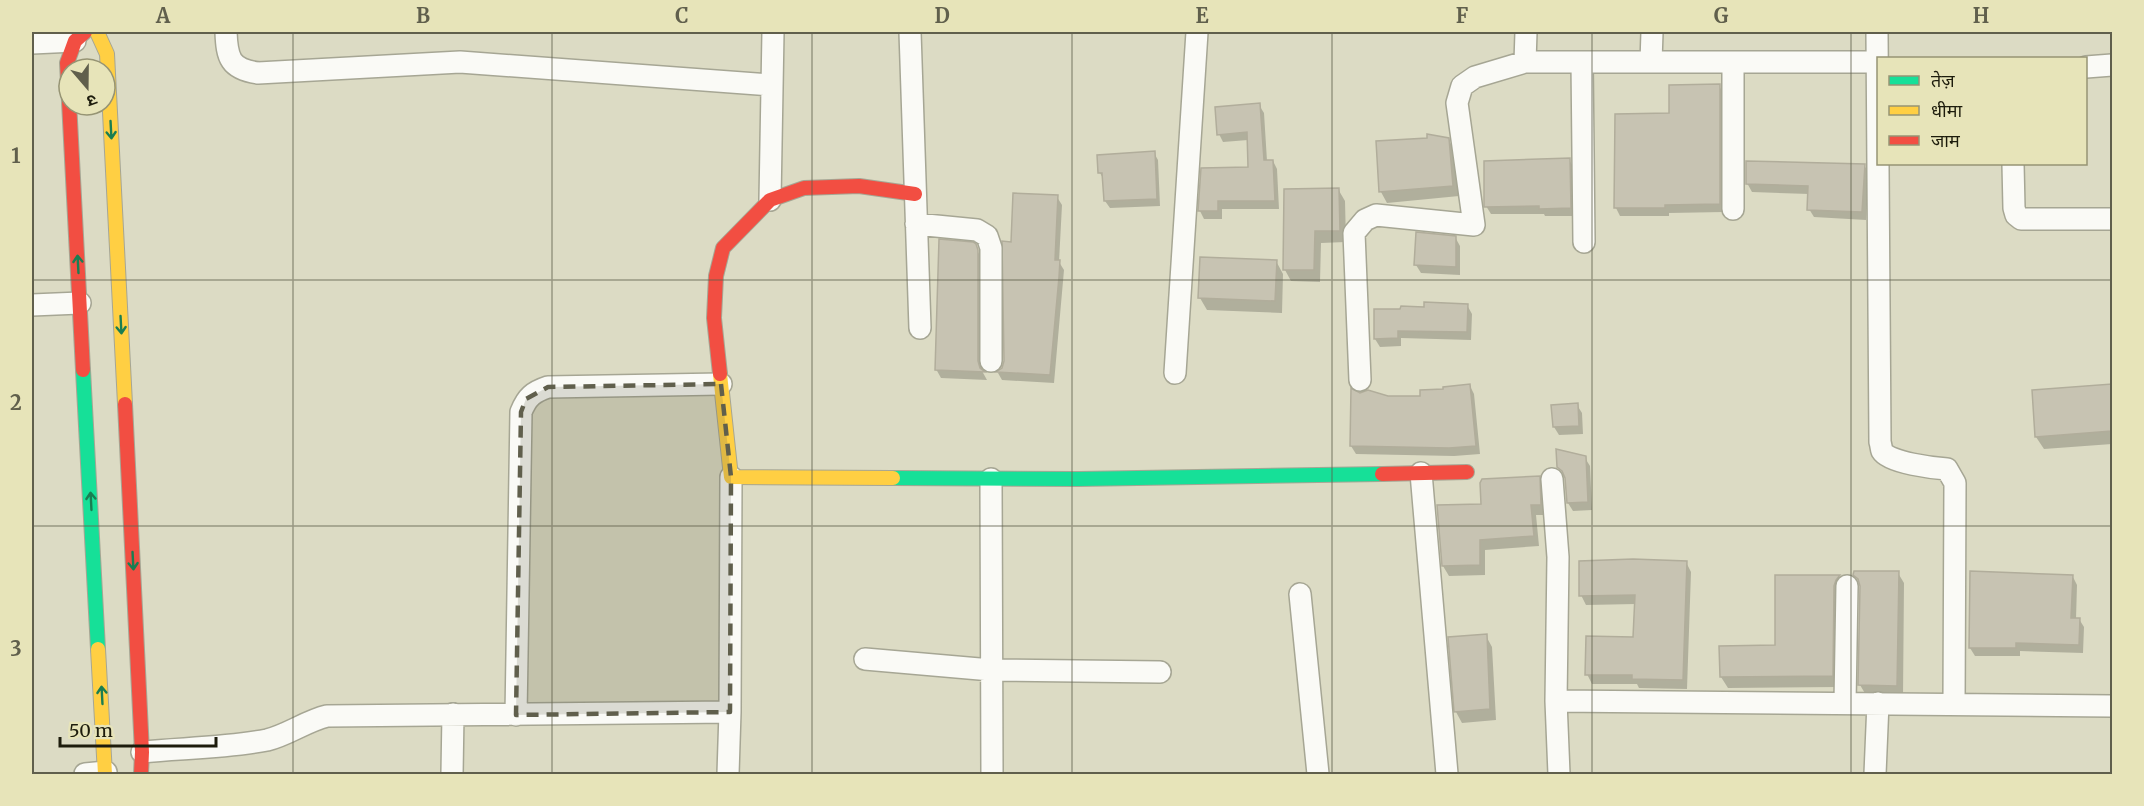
<svg xmlns="http://www.w3.org/2000/svg" width="2144" height="806" viewBox="0 0 2144 806" font-family="Merriweather,'Noto Sans Devanagari',serif">
  <style>
    .shadow { fill: #0003 }
    .building { fill: #c7c3b2; stroke: #b1ad9b; stroke-width: 1.5 }
    .lines { fill: none; stroke-linecap: round; stroke-linejoin: round }
    .street-casing { stroke: #a6a694; stroke-width: 24 }
    .fast-casing { stroke: #a6a694; stroke-width: 16 }
    .slow-casing { stroke: #a6a694; stroke-width: 16 }
    .jam-casing { stroke: #a6a694; stroke-width: 16 }
    .street { stroke: #fafaf6; stroke-width: 21 }
    .fast { stroke: #16e098; stroke-width: 14 }
    .slow { stroke: #ffcf43; stroke-width: 14 }
    .jam { stroke: #f24e42; stroke-width: 14 }
    .oneway { stroke: #1a7e52 }
    .marked { fill: #605f4c; fill-opacity: 0.2; stroke: #605f4c; stroke-width: 4.5; stroke-dasharray: 12 8; stroke-linejoin: round }
    .grid { fill: none; stroke: #605f4c; stroke-width: 1.5; stroke-opacity: 0.55 }
    .neatline { fill: none; stroke: #605f4c; stroke-width: 2 }
    .grid-label { font-size: 20px; text-anchor: middle; font-weight: bold; fill: #605f4c }
  </style>
  <rect width="100%" height="100%" fill="#dcdbc4"/>
  <!-- shadow -->
  <path class="shadow" d="M1719,86L1724,94V212L1669,213V216H1620L1616,208L1617,115H1671Z
    M1259,105L1264,113L1267,161H1273L1277,169L1279,209H1222V219H1204L1200,211L1202,169H1250L1248,140L1223,142L1219,134Z
    M1448,139L1455,151L1459,196L1387,203L1381,192L1377,142Z
    M1154,153L1158,160L1160,206L1110,208L1105,201L1104,180L1100,173Z
    M1569,160L1574,168L1575,216H1545L1544,214H1491L1486,206Z
    M1864,165L1869,173L1866,220L1814,217L1809,209V194L1752,192L1747,183Z
    M1338,189L1345,201L1346,242L1321,243L1320,282L1291,281L1285,270Z
    M1057,197L1062,205L1059,262L1064,270L1054,383L1002,380L998,373L1003,369Z
    M1455,237L1460,246V275L1421,273L1416,265Z
    M975,246L982,260V371L987,380L941,378L936,369Z
    M1276,261L1283,274L1282,313L1207,310L1200,298Z
    M1467,305L1472,314L1471,340L1401,338V346L1380,347L1375,339Z
    M1470,386L1474,394L1480,454L1454,456L1356,454L1351,446L1360,394L1388,398L1421,397Z
    M2112,386V444L2044,449L2036,437L2033,392Z
    M1577,405L1582,413L1583,434L1559,435L1554,427Z
    M1585,458L1590,466L1592,510L1573,511L1568,503L1566,478L1559,467Z
    M1539,478L1545,488L1546,515H1536L1539,546L1485,550V575L1449,576L1443,566L1482,505Z
    M1686,562L1691,572L1687,689L1639,688L1637,684H1592L1587,674L1635,638L1636,604L1586,605L1581,595Z
    M1898,573L1904,583L1903,696L1866,695L1860,685L1861,586L1855,575Z
    M1777,577H1840L1846,588L1839,687L1728,688L1721,677L1777,646Z
    M2073,577L2077,585L2076,619H2079L2084,627L2083,653L2020,651V656H1975L1970,648Z
    M1486,636L1492,647L1496,720L1462,723L1456,712L1450,638Z"/>
  <!-- building -->
  <path class="building" d="M1720,84V204L1665,205V208H1614L1615,114L1669,113V85Z
    M1260,103L1264,160H1273L1275,201H1218V211H1198L1201,168L1248,167L1247,132L1217,135L1215,107Z
    M1427,134L1449,138L1453,186L1379,192L1376,141L1427,138Z
    M1155,151L1157,199L1104,201L1102,173H1098L1097,155Z
    M1570,158L1571,208L1539,209V206L1484,207V161Z
    M1746,161L1865,164L1862,212L1807,210L1808,186L1746,184Z
    M1339,188L1340,231H1315L1314,270H1283L1284,189Z
    M1013,193L1058,195L1055,260H1060L1059,277L1050,375L996,372L1002,368L1004,361L1002,241L1011,242Z
    M1416,232L1456,236V267L1414,265Z
    M939,239L973,242L976,244L978,250V361L980,368L985,372L935,370Z
    M1200,257L1277,260L1275,301L1198,298Z
    M1424,302L1468,304L1467,332L1398,331V338L1374,339V309H1400L1401,306L1424,307Z
    M1470,384L1476,446L1449,448L1350,446L1351,388L1360,393L1368,390L1388,396H1420V390L1443,389V387Z
    M2112,384V431L2035,437L2032,390Z
    M1578,403L1579,426L1553,427L1551,405Z
    M1556,449L1586,456L1588,502L1567,503L1565,478L1562,471L1557,467Z
    M1540,476L1541,505H1531L1534,536L1480,540V565L1442,566L1437,505L1481,504L1480,483L1482,479Z
    M1633,559L1687,561L1683,680L1632,679V675H1585L1586,636L1633,637L1635,595L1579,596V561Z
    M1854,571H1899L1897,686L1858,685L1860,586L1858,579L1853,575Z
    M1970,571L2073,575L2071,618H2080L2079,645L2016,643V648H1969Z
    M1775,575H1840L1836,580L1834,586L1833,676L1720,677L1719,646L1775,645Z
    M1487,634L1490,709L1454,712L1448,637Z"/>
  <g class="lines">
    <defs>
      <path id="street" d="M226,32C227,58 230,69 258,73L460,62L772,85
        M910,32L920,328
        M1526,32L1525,62H1878
        M1877,32L1880,442C1881,445 1881,448 1882,451C1889,463 1934,468 1947,469L1955,483L1954,704
        M32,43L75,41
        M1582,62L1584,242
        M1651,62L1652,32
        M1733,62V209
        M2086,67L2112,65
        M2013,164L2014,208L2016,215L2021,219H2112
        M770,200L773,32
        M916,224L977,230L987,236L991,248V361
        M32,305L80,303
        M1175,373L1197,32
        M1360,380L1354,233L1365,220L1376,215L1474,225L1457,103L1462,86L1475,77L1525,62
        M1421,473L1447,774
        M991,479L992,774
        M1552,479L1558,557L1556,701L1559,774
        M1300,594L1318,774
        M865,659L991,670L1160,672
        M1556,701L2112,706
        M1845,703L1847,586
        M516,715L521,412C527,397 533,392 548,387L721,384
        M142,752C183,748 227,748 267,740C288,735 306,721 327,716L730,712
        M85,774L106,772
        M452,774L453,714
        M728,774L730,712L731,477
        M1875,774L1878,703"/>
      <path id="fast" d="M83,370L98,649
        M893,478L1078,479L1382,474"/>
      <path id="slow" d="M97,32L107,54L125,404
        M720,374L731,477L893,478
        M98,649L105,774"/>
      <path id="jam" d="M83,370L67,63L75,41L85,32
        M720,374L714,318L716,276L723,248L770,200L804,188L859,186L915,194
        M125,404L142,752L141,774
        M1382,474L1467,472"/>
    </defs>
    <!-- street casing -->
    <use href="#street" class="street-casing"/>
    <!-- fast casing -->
    <use href="#fast" class="fast-casing"/>
    <!-- slow casing -->
    <use href="#slow" class="slow-casing"/>
    <!-- jam casing -->
    <use href="#jam" class="jam-casing"/>
    <!-- street -->
    <use href="#street" class="street"/>
    <!-- fast -->
    <use href="#fast" class="fast"/>
    <!-- slow -->
    <use href="#slow" class="slow"/>
    <!-- jam -->
    <use href="#jam" class="jam"/>
  </g>
  <!-- one-way arrows -->
  <defs><path id="oneway-shaft" d="M-6 0H5M1.5-3L5.5 0L1.5 3" fill="none" stroke-width="1.6" stroke-linecap="round" stroke-linejoin="round" transform="scale(1.5)"/></defs>
  <g class="oneway">
    <use href="#oneway-shaft" transform="translate(111 130) rotate(87)"/>
    <use href="#oneway-shaft" transform="translate(78 264) rotate(-93)"/>
    <use href="#oneway-shaft" transform="translate(121 325) rotate(87)"/>
    <use href="#oneway-shaft" transform="translate(91 501) rotate(-93)"/>
    <use href="#oneway-shaft" transform="translate(133 561) rotate(87)"/>
    <use href="#oneway-shaft" transform="translate(102 695) rotate(-93)"/>
  </g>
  <!-- marked area -->
  <path class="marked" d="M721,384L731,477L730,712L516,715L521,412L526,399L548,387Z"/>
  <!-- grid -->
  <path class="grid" d="M293,32V774M552,32V774M812,32V774M1072,32V774M1332,32V774M1592,32V774M1851,32V774M32,280H2112M32,526H2112"/>
  <!-- border -->
  <rect width="2144" height="806" fill="none" stroke="#e7e4b9" stroke-width="66"/>
  <!-- legend -->
  <rect x="1877" y="57" width="210" height="108" fill="#e7e4b9" stroke="#969474" stroke-width="1.5"/>
  <rect x="1889" y="76" width="30" height="9" fill="#16e098" stroke="#969474" stroke-width="1.5"/>
  <text x="1931" y="87" font-size="18" fill="#1d1c0c">तेज़</text>
  <rect x="1889" y="106" width="30" height="9" fill="#ffcf43" stroke="#969474" stroke-width="1.5"/>
  <text x="1931" y="117" font-size="18" fill="#1d1c0c">धीमा</text>
  <rect x="1889" y="136" width="30" height="9" fill="#f24e42" stroke="#969474" stroke-width="1.5"/>
  <text x="1931" y="147" font-size="18" fill="#1d1c0c">जाम</text>
  <!-- north arrow -->
  <g transform="translate(87 87) rotate(160)"><circle r="28" fill="#e7e4b9" stroke="#969474" stroke-width="1.5"/>
  <path d="M0-4.5L10 22L0 15L-10 22Z" fill="#605f4c"/>
  <text y="-9" font-size="16" font-weight="bold" text-anchor="middle" fill="#1d1c0c">उ</text>
  </g>
  <!-- scale -->
  <path d="M60 737v9h156v-9" fill="none" stroke="#1d1c0c" stroke-width="3"/>
  <text x="69" y="737" font-size="18" fill="#1d1c0c" stroke="#e7e4b9" stroke-width="4.5" paint-order="stroke">50 m</text>
  <rect x="33" y="33" width="2078" height="740" class="neatline"/>
  <g class="grid-label">
    <text x="163" y="23">A</text>
    <text x="423" y="23">B</text>
    <text x="682" y="23">C</text>
    <text x="942" y="23">D</text>
    <text x="1202" y="23">E</text>
    <text x="1462" y="23">F</text>
    <text x="1721" y="23">G</text>
    <text x="1981" y="23">H</text>
    <text x="16" y="163">1</text>
    <text x="16" y="410">2</text>
    <text x="16" y="656">3</text>
  </g>
</svg>
